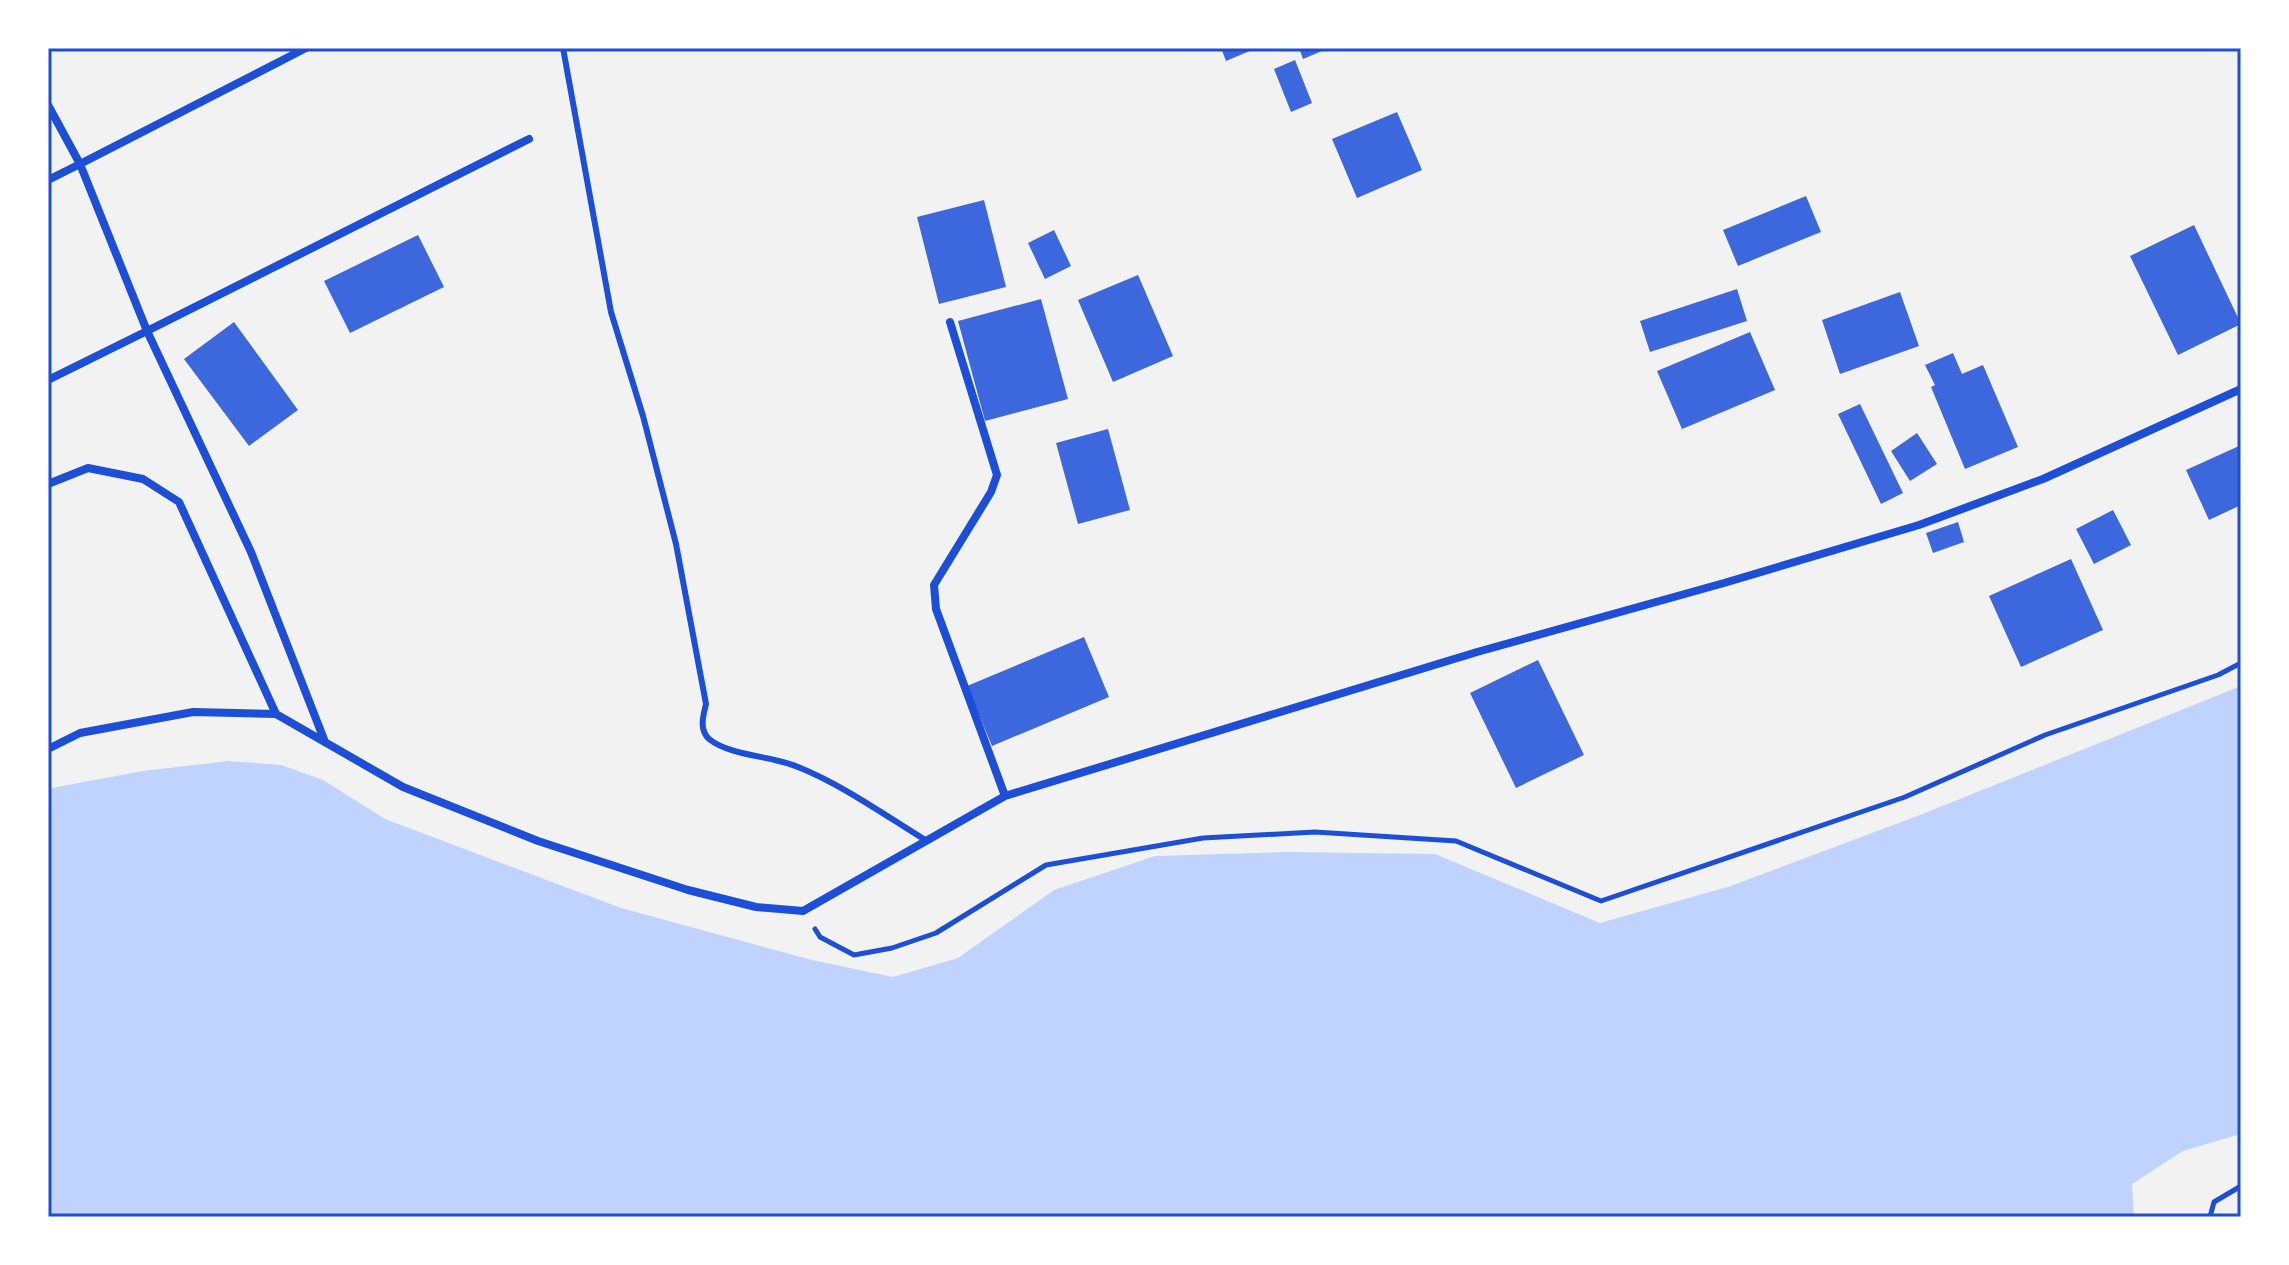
<svg xmlns="http://www.w3.org/2000/svg" width="2289" height="1265" viewBox="0 0 2289 1265" font-family="'Roboto Condensed',sans-serif">
  <style>
    .water { fill: #bfd3fe }
    .building { fill: #3d67dc }
    .lines { fill: none; stroke-linecap: round; stroke-linejoin: round }
    .path { stroke: #1d4ed8; stroke-width: 5 }
    .service { stroke: #1d4ed8; stroke-width: 6 }
    .minor { stroke: #1d4ed8; stroke-width: 8 }
    .neatline { fill: none; stroke: #1d4ed8; stroke-width: 3 }
  </style>
  <rect width="100%" height="100%" fill="#f2f2f2"/>
  <!-- water -->
  <path class="water" d="M2241,686V1134L2183,1151L2132,1184L2134,1217H48V790L57,787L143,771L228,761L281,765L323,780L385,819L621,908L812,960L893,977L958,958L1054,890L1155,856L1285,852L1435,854L1600,923L1731,886L1920,815Z"/>
  <!-- building -->
  <path class="building" d="M1221,48H1257L1226,61Z
    M1299,48H1329L1303,59Z
    M1295,60L1312,103L1291,112L1274,69Z
    M1397,112L1422,170L1357,198L1332,139Z
    M1806,196L1821,232L1738,266L1723,230Z
    M984,200L1006,287L939,304L917,217Z
    M2194,225L2241,324L2178,355L2130,256Z
    M1054,230L1071,266L1045,279L1028,243Z
    M418,235L444,287L350,333L324,281Z
    M1138,275L1173,356L1113,382L1078,300Z
    M1737,289L1747,321L1650,352L1640,321Z
    M1900,292L1919,346L1840,374L1822,320Z
    M1041,299L1068,399L985,421L958,321Z
    M234,322L298,410L249,446L184,359Z
    M1750,332L1775,390L1682,429L1657,371Z
    M1953,353L1962,374L1983,365L2018,447L1965,469L1931,387L1935,385L1925,365Z
    M1860,404L1903,493L1881,504L1838,414Z
    M1108,429L1130,510L1078,524L1056,443Z
    M1917,433L1937,464L1910,481L1891,451Z
    M2239,446L2241,505L2209,520L2186,470Z
    M2113,510L2131,545L2094,564L2076,529Z
    M1958,522L1964,542L1933,553L1926,533Z
    M2071,559L2103,630L2021,667L1989,596Z
    M1084,637L1109,697L992,746L967,686Z
    M1538,660L1584,755L1516,788L1470,693Z"/>
  <g class="lines">
    <!-- path -->
    <path class="path" d="M815,929L820,937L854,955L892,948L936,933L1046,865L1203,838L1315,832L1456,841L1601,901L1905,797L2045,735L2218,675L2241,663
      M2210,1217L2214,1202L2241,1186"/>
    <!-- service -->
    <path class="service" d="M563,48L611,312L643,416L676,544L706,704C703,716 699,730 709,739C730,756 773,756 798,767C843,785 886,816 927,841"/>
    <!-- minor -->
    <path class="minor" d="M48,105L80,164L48,180
      M950,322L997,475L991,492L934,585L936,609L1005,796
      M48,380L147,331L80,164L306,48
      M48,484L88,468L143,479L179,502L276,714
      M325,742L251,552L147,331L529,139
      M48,749L80,733L193,712L276,714L403,787L538,841L688,890L756,907L803,911L1005,796L1477,652L1724,583L1919,525L2043,479L2241,389"/>
  </g>
  <!-- border -->
  <rect width="2289" height="1265" fill="none" stroke="#ffffff" stroke-width="100"/>
  <rect x="50" y="50" width="2189" height="1165" class="neatline"/>
</svg>
